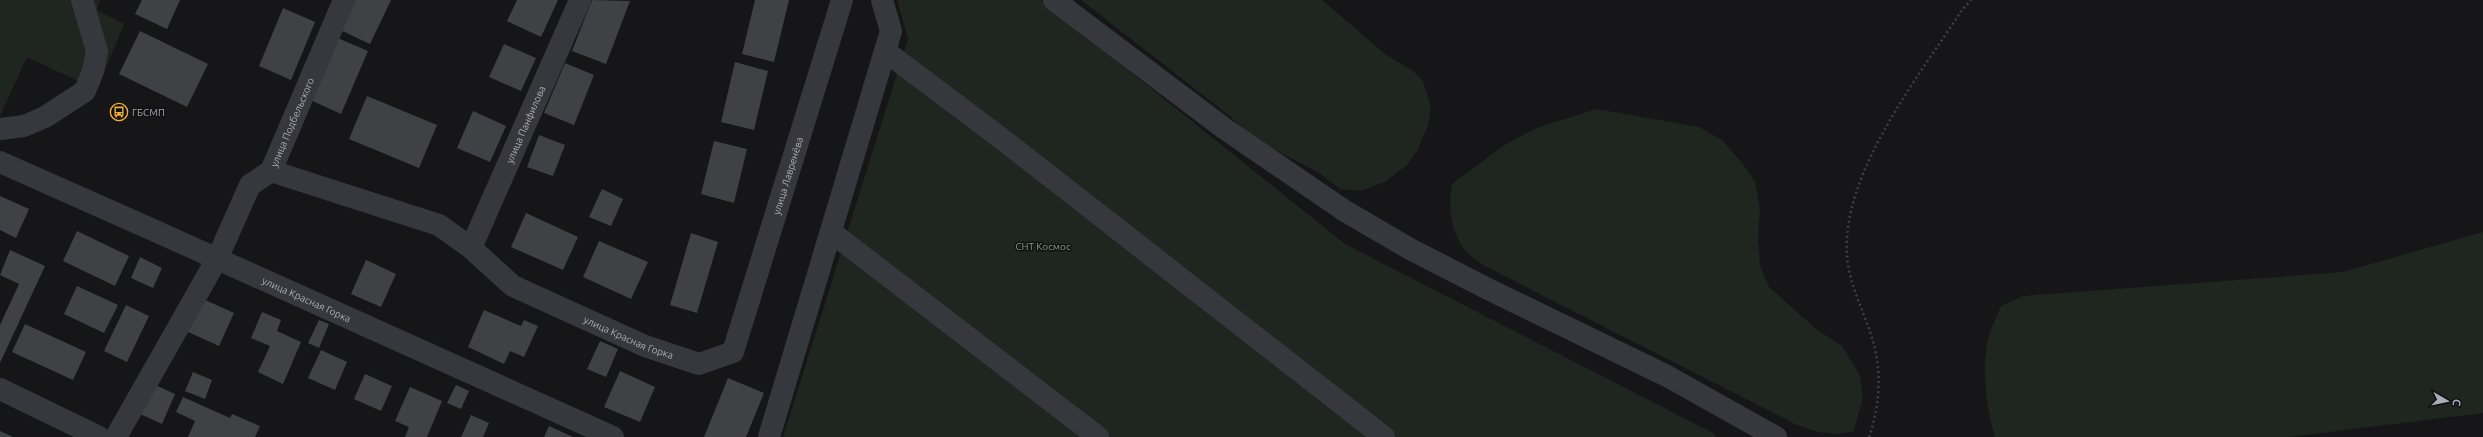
<svg xmlns="http://www.w3.org/2000/svg" width="2483" height="437" viewBox="0 0 2483 437" font-family="Ubuntu,sans-serif">
  <style>
    .green { fill: #1e261f }
    .building { fill: #404145 }
    .lines { fill: none; stroke-linecap: round; stroke-linejoin: round }
    .path { stroke: #3d3f44; stroke-width: 2.5; stroke-dasharray: 2 3; stroke-linecap: butt }
    .minor { stroke: #37383d; stroke-width: 22 }
    .labels { text-anchor: middle; dominant-baseline: central; stroke-width: 3; stroke-linejoin: round; paint-order: stroke }
    .poi-label { font-size: 10px; fill: #a8adb8; stroke: #111113; text-anchor: start }
    .street-label { font-size: 10px; fill: #a8adb8; stroke: #111113 }
    .park-label { font-size: 10px; fill: #7fa381; stroke: #111113 }
  </style>
  <rect width="100%" height="100%" fill="#161618"/>
  <!-- green -->
  <path class="green" d="M0,0H100L97,10L124,24L97,90L27,57L0,116Z
    M897,0H1041L1345,244L1715,434V437H783L908,39Z
    M1081,0H1322L1385,54L1413,71L1423,81L1431,107L1428,126L1417,151L1407,165L1385,182L1360,191L1340,189L1318,172L1259,142L1226,113Z
    M1597,109L1699,127L1722,140L1743,164L1755,182L1760,209L1758,238L1760,266L1769,287L1816,329L1842,346L1860,376L1863,397L1854,431C1834,437 1815,432 1795,424L1483,265C1477,260 1468,255 1464,249C1450,229 1448,206 1452,184L1503,146L1536,128Z
    M2483,232V413L2289,437H1995C1986,408 1981,365 1989,335C1992,326 1997,316 2001,306L2023,296L2343,272Z"/>
  <!-- building -->
  <path class="building" d="M142,0H180L167,29L135,14Z
    M350,0H391L370,44L336,28Z
    M517,0H558L541,37L507,21Z
    M592,0L630,1L606,64L572,51Z
    M755,0H789L774,62L742,54Z
    M283,8L315,22L291,80L259,66Z
    M140,31L208,64L187,107L119,74Z
    M333,36L368,51L341,114L306,98Z
    M504,44L536,58L521,91L489,77Z
    M735,62L768,71L754,130L721,122Z
    M565,63L594,75L574,125L544,113Z
    M367,96L437,125L419,168L349,139Z
    M473,111L506,126L490,162L457,148Z
    M539,135L565,145L553,176L527,167Z
    M714,141L747,149L734,203L701,194Z
    M602,189L623,199L611,226L589,217Z
    M0,196L29,209L16,238L0,230Z
    M526,213L578,237L563,270L511,247Z
    M77,231L129,256L115,286L63,261Z
    M691,233L718,242L697,313L670,305Z
    M599,241L648,262L631,299L583,277Z
    M10,250L45,266L0,363V325L19,284L0,275Z
    M140,257L162,268L153,288L131,278Z
    M366,260L396,274L381,307L351,294Z
    M77,286L118,305L104,333L64,314Z
    M201,298L234,313L219,346L186,331Z
    M126,305L149,316L127,362L104,351Z
    M484,310L521,326L524,320L538,326L524,357L510,351L504,364L468,347Z
    M262,312L281,320L277,331L301,342L283,384L258,372L270,346L251,338Z
    M319,320L329,324L319,348L308,343Z
    M25,324L86,352L73,380L12,352Z
    M600,341L618,349L606,377L587,369Z
    M321,350L347,362L335,390L308,378Z
    M620,371L655,387L640,422L604,407Z
    M193,372L212,380L205,399L185,391Z
    M365,374L392,386L381,411L354,399Z
    M728,378L764,393L746,437H704Z
    M151,383L175,394L162,424L138,413Z
    M456,385L469,391L461,409L447,403Z
    M410,387L442,401L427,437H405L409,427L395,421Z
    M183,397L230,418L232,414L260,426L255,437H188L195,421L176,412Z
    M471,415L489,423L483,437H461Z
    M549,426L573,437H544Z
    M0,431L13,437H0Z"/>
  <g class="lines">
    <!-- path -->
    <path class="path" d="M1869,437C1879,409 1882,374 1874,345C1866,314 1849,287 1847,255C1841,174 1919,76 1962,10L1971,0"/>
    <!-- minor -->
    <g class="minor">
      <path d="M1054,0L1225,129L1345,211L1410,249L1488,289L1667,376L1776,437"/>
      <path d="M885,51L1002,139L1384,437"/>
      <path d="M0,129L24,126L45,117L85,91L93,71L97,51L82,0"/>
      <path id="s1" d="M0,162C205,252 408,346 613,437"/>
      <path id="s2" d="M271,171L439,225L471,248L513,286L645,346L699,364L733,352L842,0"/>
      <path d="M831,232L1098,437"/>
      <path id="s3" d="M471,248L580,0"/>
      <path d="M0,389L99,437"/>
      <path id="s4" d="M116,437L218,257L250,185L271,171L344,0"/>
      <path d="M769,437L891,31L882,0"/>
    </g>
  </g>
  <!-- icons -->
  <defs>
    <symbol id="bus-ring" viewBox="-11 -11 22 22"><circle r="9.5" fill="#111113" stroke="#f2b134" stroke-width="1.5"/><path d="M-5-6H5V4H4V6H2V4H-2V6H-4V4H-5ZM-3.5-4V0h7V-4ZM-3.5 1.2v1.5H-2V1.2ZM2 1.2v1.5H3.5V1.2Z" fill="#f2b134"/></symbol>
  </defs>
  <g fill-rule="evenodd">
    <use href="#bus-ring" x="109" y="102" width="20" height="20"/>
  </g>
  <g class="labels">
    <!-- poi labels -->
    <g class="poi-label">
      <text x="132" y="112">ГБСМП</text>
    </g>
    <!-- street labels -->
    <g class="street-label">
      <text stroke="none"><textPath href="#s4" startOffset="364">улица Подбельского</textPath></text>
      <text stroke="none"><textPath href="#s3" startOffset="135">улица Панфилова</textPath></text>
      <text stroke="none"><textPath href="#s2" startOffset="695">улица Лавренёва</textPath></text>
      <text stroke="none"><textPath href="#s1" startOffset="336">улица Красная Горка</textPath></text>
      <text stroke="none"><textPath href="#s2" startOffset="399">улица Красная Горка</textPath></text>
    </g>
    <!-- park labels -->
    <g class="park-label">
      <text x="1043" y="246">СНТ Космос</text>
    </g>
  </g>
  <!-- north arrow -->
  <g transform="translate(2447 401) rotate(99)" stroke="#111113" stroke-width="3" paint-order="stroke">
  <path d="M0-3L7 15L0 10L-7 15Z" fill="#a8adb8"/>
  <text y="-6" font-size="11" font-weight="bold" text-anchor="middle" fill="#a8adb8">С</text>
  </g>
</svg>
